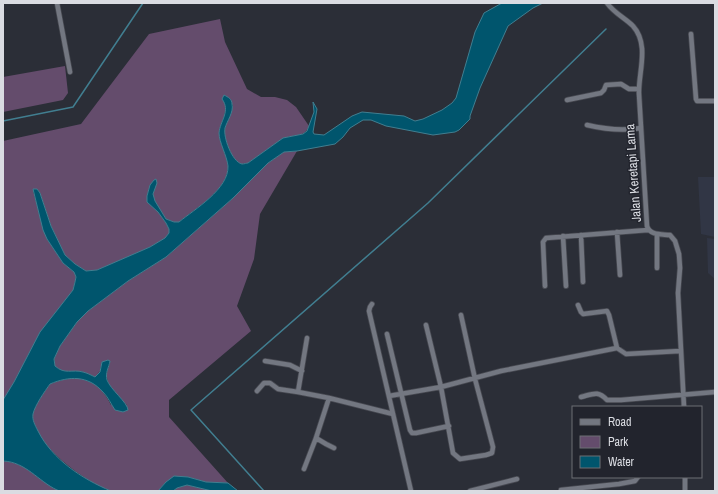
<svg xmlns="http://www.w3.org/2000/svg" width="718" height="494" viewBox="0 0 718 494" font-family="'Archivo Narrow',sans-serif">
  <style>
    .built { fill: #313645 }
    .green { fill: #644c6c }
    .water { fill: #00556d; stroke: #417e90 }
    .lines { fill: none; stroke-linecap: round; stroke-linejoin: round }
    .stream { stroke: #417e90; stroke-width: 1.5 }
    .minor-casing { stroke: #474951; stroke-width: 6 }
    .minor { stroke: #737781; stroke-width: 4.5 }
    .labels { text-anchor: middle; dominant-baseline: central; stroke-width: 3; stroke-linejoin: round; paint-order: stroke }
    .street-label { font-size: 13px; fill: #dadce2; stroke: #22242d }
  </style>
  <rect width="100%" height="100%" fill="#2b2e37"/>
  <!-- built -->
  <path class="built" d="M698,177H715V237L701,234Z
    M707,238L715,239V279L708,273Z"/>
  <!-- green -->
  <path class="green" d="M220,19L225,42L247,89L261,97H275L287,100L296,107L309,126C304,139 293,133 283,139C271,146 260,155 248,163C247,163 244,164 242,164C232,162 223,137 225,129C226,121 231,113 233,105L225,103C227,117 219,123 220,136C220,144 227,155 228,166C229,189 195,209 179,222H174L166,219L154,201L150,185L147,196V201L158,212L166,223L169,229V233L166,238L150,247L124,259L97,270L86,271L75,264L65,255L51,226L40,193L37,189L33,191L47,239L63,263L74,272L76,277L75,282L73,290L3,400V141L81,124L149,34Z
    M65,66L68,93L63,100L3,112V77Z
    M297,151L260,214L254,259L237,306L251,331L169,400V417L228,483L206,482L188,477L166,482L158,491C147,491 118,493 109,490C87,483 27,440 33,413C35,405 45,391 50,384C77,373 97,377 111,405H127C119,399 105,384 107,373C107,369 110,365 110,361L101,366L100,371L95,377C91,375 87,373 83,372C72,369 65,375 55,366L54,359L60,346L77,322L88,311L128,281L166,257L233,198L268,163L284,152Z
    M3,461C24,462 42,480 59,491H3Z
    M187,485L212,491H173L177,488Z"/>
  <!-- water -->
  <path class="water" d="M502,3H543L533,8L508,26L480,88L470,116V119L459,130L455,132L433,135L386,126L371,120H363L350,128L343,137L335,144L297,151L284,152L268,163L233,198L166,257L128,281L88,311L77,322L60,346L54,359L55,366C65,375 72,369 83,372C87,373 91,375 95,377L100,372L102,362L108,360L110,361C109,367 105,373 107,380C110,389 128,403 128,410L123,412L115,410C111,404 108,397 103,392C88,375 69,376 50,384C45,391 35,405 33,414C32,420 35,425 38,431C52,459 82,479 111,491C101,491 63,493 57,490C38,481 26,462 3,461V400L14,382L40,332L73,290L75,282L76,277L74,272L63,263L47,239L43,230L33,189H37L40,193L51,226L65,255L75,264L86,271L97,270L150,247L165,238L169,233V229L166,223L158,212L147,202V196L150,185L154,180L156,179L157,183L153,194L155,201L166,219L174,222H179C195,209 229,189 228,166C227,156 219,142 219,133C220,121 231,111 222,99L224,95C228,97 232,99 232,104C234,112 227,121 225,128C223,137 232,162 242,164C244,164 247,163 248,163L283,138L303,134L307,131L314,112L313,102L317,109L313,132L314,134L324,135L352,116L362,112L404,116L415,121L423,119L442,110L452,103L456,98L475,32L484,13Z
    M174,476L188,477L206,482L228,483L238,491H212L187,485L177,488L173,491H158L166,482Z"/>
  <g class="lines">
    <!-- stream -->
    <path class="stream" d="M3,121L73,107L143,3
      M264,491L191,410L428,203L606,29"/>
    <defs>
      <path id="minor" d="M57,3L70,72
        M607,3C614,13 625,18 633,26C650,45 638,73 639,94L647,226C650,236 662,234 670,235L675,241L679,254L680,268L678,293L684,407
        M691,34L696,99L697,101H715
        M567,100L601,93L604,90L606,85L621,84L629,89H639
        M587,125C604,129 624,131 641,128
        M617,232L620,275
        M581,235L583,282
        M563,236L566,286
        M657,268V235
        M545,286L543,242L546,238L648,230
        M372,304L370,307L369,311L411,491
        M578,305L581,312L583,314L607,311L609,315L617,348
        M426,325L441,387L453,453L460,459L486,455L492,453L493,447L475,379L461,315
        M387,334L410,430L412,433H416L449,426
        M307,338L298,392L329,398L393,414
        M265,361L290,365L302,371
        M257,391L264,383H270L278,389L298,392
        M389,396L441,387L501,371L617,348L626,354L680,351
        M581,397C593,394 598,390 607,400H621L715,392
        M329,398L316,438L326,444L334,448
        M304,469L316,438
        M685,477V491
        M561,490L619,484L635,481L638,477
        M470,491L517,479"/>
    </defs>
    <!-- minor casing -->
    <use href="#minor" class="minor-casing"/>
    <!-- minor -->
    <use href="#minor" class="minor"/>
  </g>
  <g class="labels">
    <!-- street labels -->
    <g class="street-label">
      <text transform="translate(633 173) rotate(-94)">Jalan Keretapi Lama</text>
    </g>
  </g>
  <!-- border -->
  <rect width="718" height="494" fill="none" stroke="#dadce2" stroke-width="8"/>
  <!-- legend -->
  <rect x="572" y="406" width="130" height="72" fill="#22242d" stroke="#6c6e75"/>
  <rect x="580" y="419" width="20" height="6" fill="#737781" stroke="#6c6e75"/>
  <text x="608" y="426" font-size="12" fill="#dadce2">Road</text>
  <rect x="580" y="436" width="20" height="12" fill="#644c6c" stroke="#6c6e75"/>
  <text x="608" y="446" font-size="12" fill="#dadce2">Park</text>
  <rect x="580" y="456" width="20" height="12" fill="#00556d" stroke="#6c6e75"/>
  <text x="608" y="466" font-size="12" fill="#dadce2">Water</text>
</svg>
